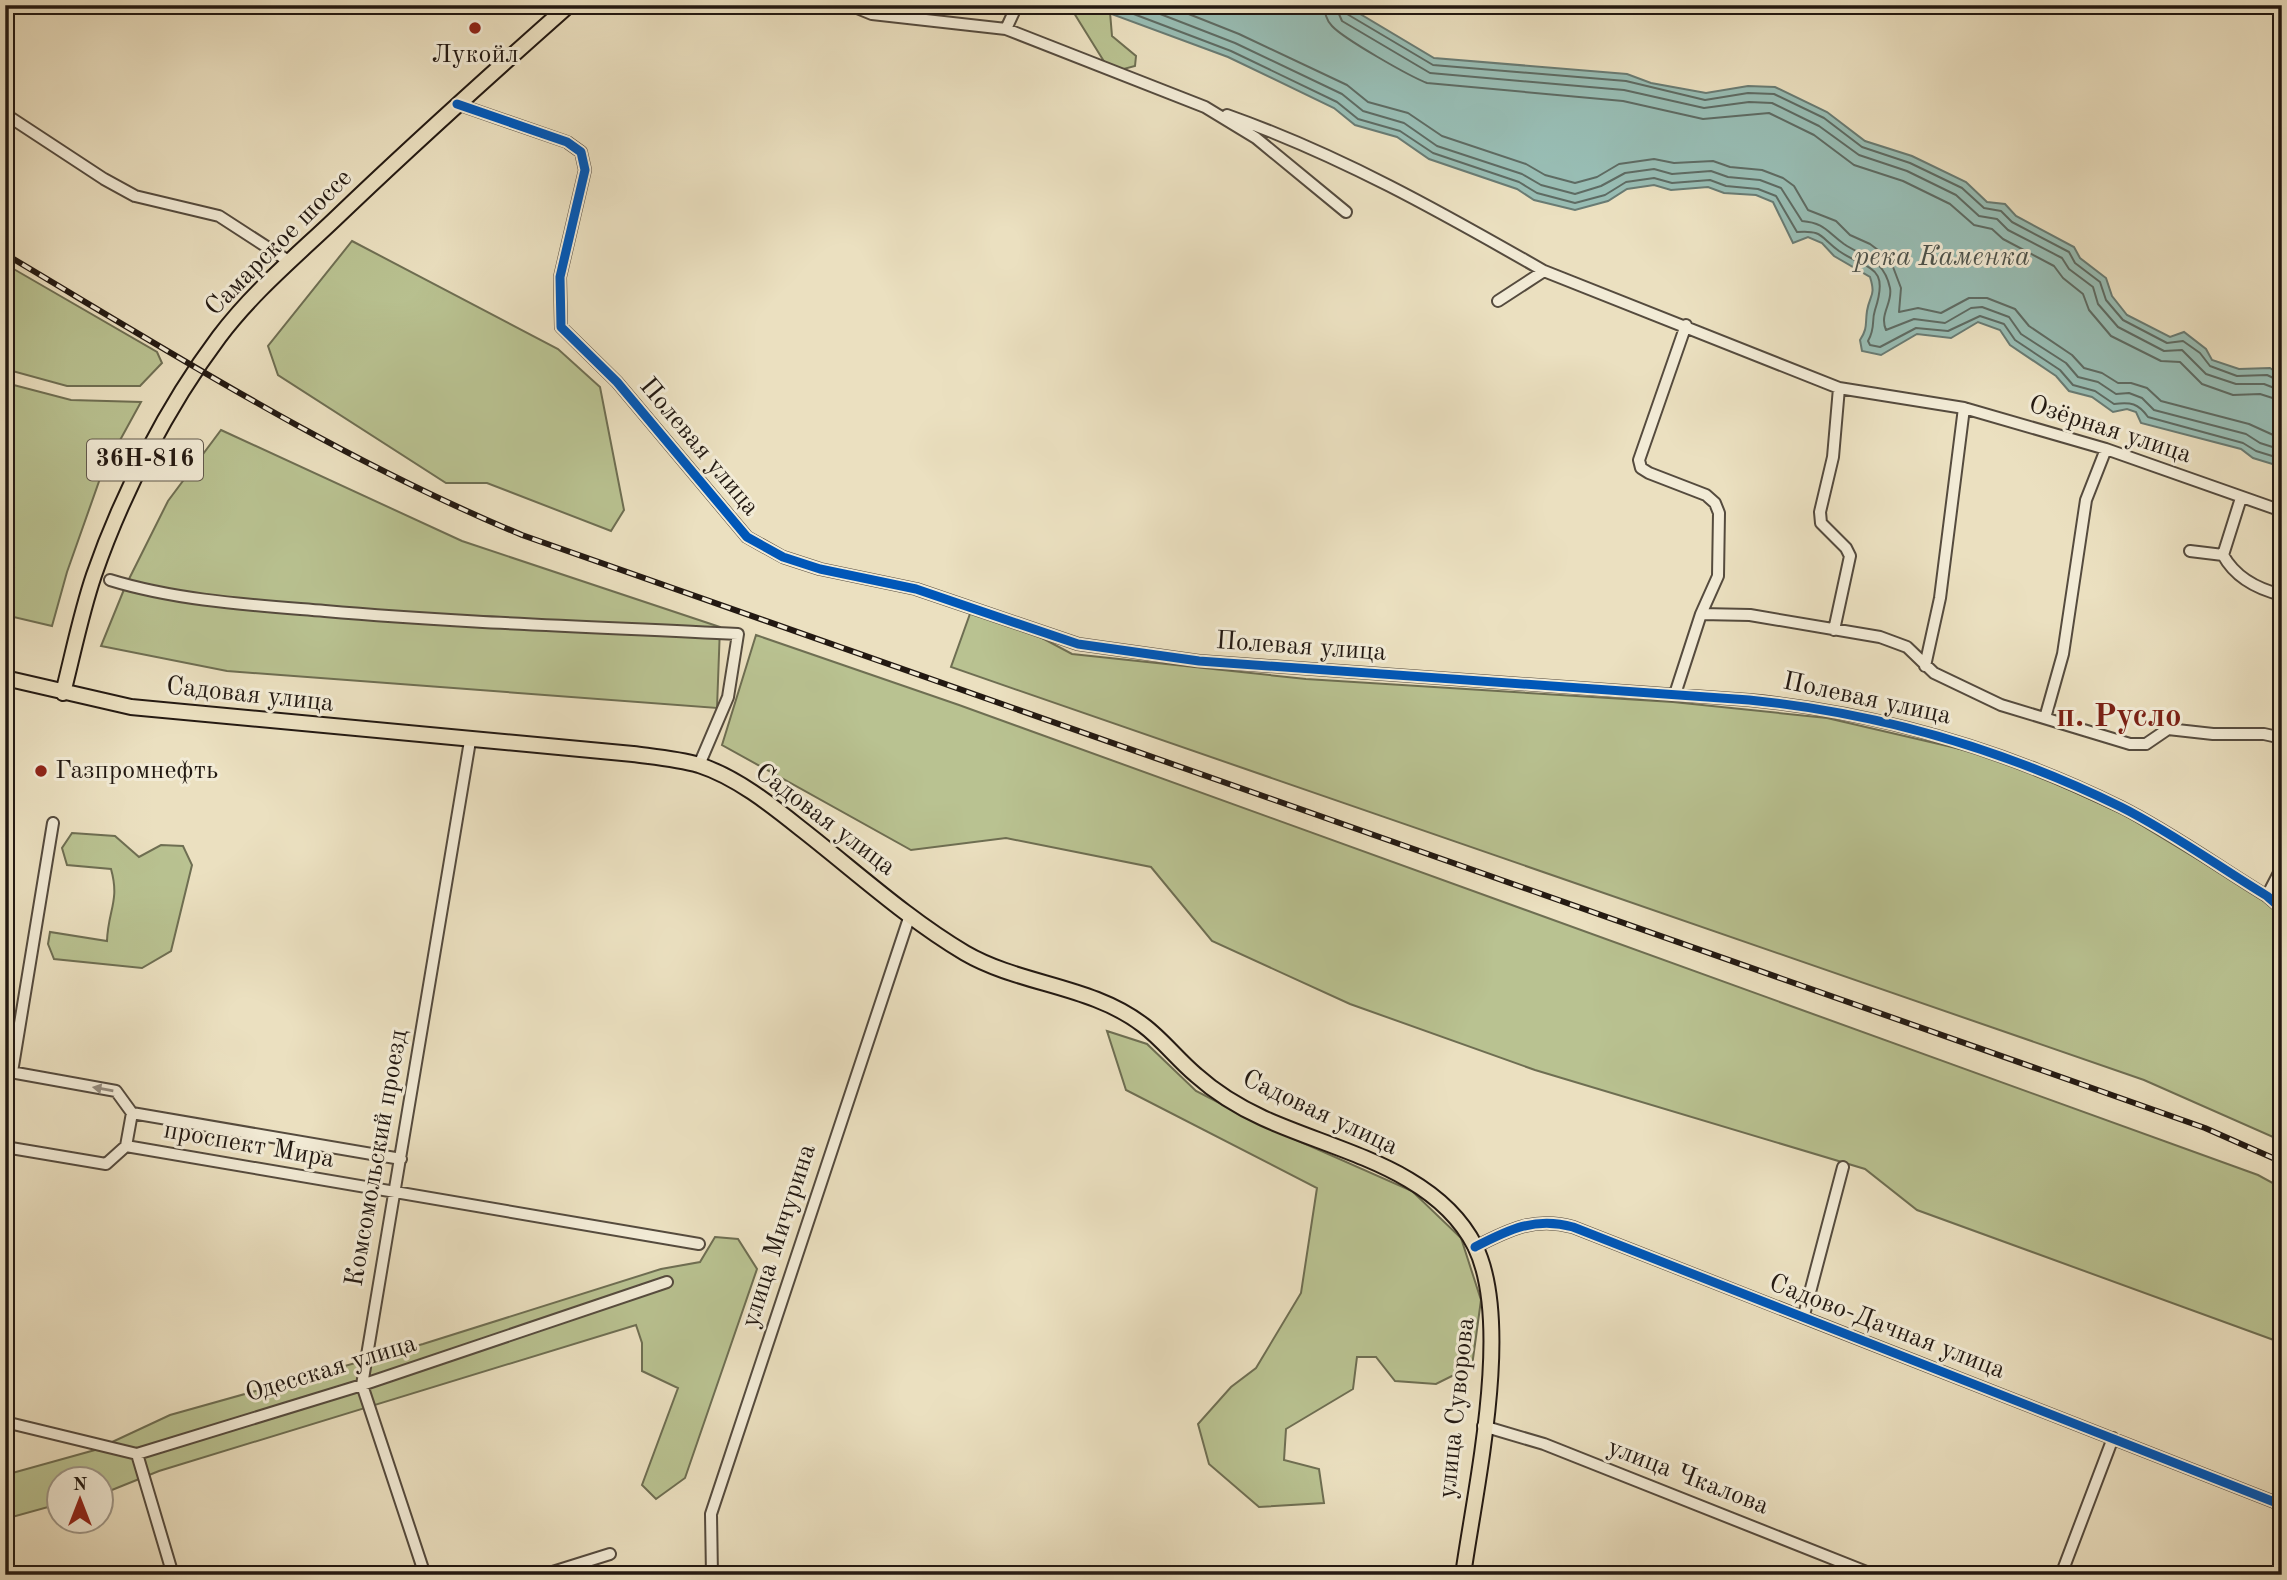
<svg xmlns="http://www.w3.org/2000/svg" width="2287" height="1580" viewBox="0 0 2287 1580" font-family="'Old Standard TT',serif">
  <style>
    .green { fill: #b9c291; stroke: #6e6e52; stroke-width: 2 }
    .water { fill: #98bdb4; stroke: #697b73; stroke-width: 2 }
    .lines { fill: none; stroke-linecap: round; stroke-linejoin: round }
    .shore { stroke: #5e6b63; stroke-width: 2 }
    .minor-casing { stroke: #554b3e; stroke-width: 14 }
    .major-casing { stroke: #231912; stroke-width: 18 }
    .minor { stroke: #f2ebd6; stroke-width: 10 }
    .major { stroke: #ebe0c0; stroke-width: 14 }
    .rail-casing { stroke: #231912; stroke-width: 6 }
    .rail { stroke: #f2ebd6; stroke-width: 3.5; stroke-dasharray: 10; stroke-linecap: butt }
    .cycleway-casing { stroke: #f2ebd6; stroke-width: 13 }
    .cycleway { stroke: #0057b8; stroke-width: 9 }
    .oneway { fill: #958c7e }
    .poi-dot { fill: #8f2418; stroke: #f2ebd6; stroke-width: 2.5 }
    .labels { text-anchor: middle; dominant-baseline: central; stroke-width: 6; stroke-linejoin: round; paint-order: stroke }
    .shield { fill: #f2ebd6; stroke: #61584d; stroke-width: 2 }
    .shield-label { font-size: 24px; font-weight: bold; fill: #231912 }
    .poi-label { font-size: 26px; fill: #231912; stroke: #f2ebd6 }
    .street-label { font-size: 26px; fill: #231912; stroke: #f2ebd6 }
    .water-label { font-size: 28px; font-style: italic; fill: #4c524b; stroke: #f2ebd6 }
    .district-label { font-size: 33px; font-weight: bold; fill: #7a1f14; stroke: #f2ebd6 }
  </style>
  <rect width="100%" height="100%" fill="#ebe0c0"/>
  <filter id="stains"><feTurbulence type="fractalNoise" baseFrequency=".00286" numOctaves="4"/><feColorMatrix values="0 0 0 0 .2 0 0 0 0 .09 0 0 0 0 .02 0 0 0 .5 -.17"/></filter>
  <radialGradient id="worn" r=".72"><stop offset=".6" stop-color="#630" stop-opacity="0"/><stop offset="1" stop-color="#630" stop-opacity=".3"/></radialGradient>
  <!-- green -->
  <path class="green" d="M1069,5H1101L1110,12L1112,36L1136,56L1135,66L1120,70L1105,63Z
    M352,241L558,349L600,387L624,510L611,531L487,483H446L278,375L268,346Z
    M5,264L157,352L162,363L140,386H67L5,369Z
    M6,383L71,400L141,402L102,473L67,572L52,626L5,615V597L14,568L5,564Z
    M221,430L462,541L720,627L717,708L227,671L101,646L125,587L168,501Z
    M971,611L1027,630L1072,654L1306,679L1673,702L1827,718L1999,758L2123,814L2255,894L2282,916V1141L2144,1080L951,667Z
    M756,635L959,705L2258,1175L2282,1188V1343L1917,1210L1865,1169L1535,1070L1350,1004L1212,941L1151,867L1006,838L911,850L722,745Z
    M72,833L115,836L139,857L161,845L183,846L192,865L171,951L142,968L54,959L48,944L50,932L107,941C108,910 120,901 111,869L67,865L62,848Z
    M1107,1031L1147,1044L1196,1091L1260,1124L1412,1191L1461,1238L1481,1300L1472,1366L1436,1384L1395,1381L1376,1357H1357L1353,1389L1286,1429L1284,1460L1319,1469L1324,1503L1259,1507L1209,1464L1198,1424L1231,1387L1256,1368L1301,1293L1317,1188L1126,1090Z
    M715,1237L738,1239L757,1269L685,1478L656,1499L642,1485L678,1388L642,1371V1343L636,1325L159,1471L102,1494V1478H60L59,1504L5,1519V1475L95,1450L170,1415L423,1344L661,1269L700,1262Z"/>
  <!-- water -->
  <path class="water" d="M1101,5H1345L1434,58L1627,74L1651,83L1706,93L1748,86L1775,87L1827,112L1865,141L1912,156L1966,182L1987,202L2005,204L2016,216L2074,247L2080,258L2106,278L2112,296L2127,315L2170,337L2184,332L2206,349L2212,360L2239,369L2270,368L2282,376V467L2253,458L2241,449L2141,423L2136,412L2127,409L2113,412L2092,397L2069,391L2056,376L2010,345L2000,330L1978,322L1951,338L1917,334L1881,355L1862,351L1860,340C1868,328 1865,324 1867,311C1870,294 1876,296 1870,277L1834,256L1822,243L1808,237L1793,243L1773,202L1756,195L1724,193L1708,187L1671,190L1654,185L1627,189L1608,201L1575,210L1534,200L1517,189L1429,159L1397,137L1355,125L1334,108L1228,57L1106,12Z"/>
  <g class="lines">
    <!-- shore -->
    <path class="shore" d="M1110,5L1231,51L1337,102L1358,119L1400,131L1433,153L1519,182L1537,193L1575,203L1605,195L1626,182L1654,178L1672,183L1710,180L1726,186L1758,189L1776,196L1797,232C1823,230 1820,237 1839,251C1868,271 1890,264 1875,310C1871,322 1876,327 1868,341L1870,345L1880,347L1916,328L1948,331L1980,316L2004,324L2015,340L2060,370L2073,385L2095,391L2114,404C2131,402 2138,403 2148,417L2243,443L2256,451L2282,459
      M1137,5L1235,43L1342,94L1363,111L1404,123L1437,146L1522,174L1541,185L1575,194L1601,186L1625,173L1654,169L1672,174L1711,171L1728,177L1760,180L1781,188L1802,221C1825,223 1827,232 1844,244C1865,258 1884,259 1890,288C1893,303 1879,314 1886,330L1914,319L1945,323L1971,308L1982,307L2009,317L2021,334L2066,363L2078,377L2098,382L2116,394L2129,393L2142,398L2154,410L2246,434L2260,443L2282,450
      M1166,5L1239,34L1347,85L1368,102L1408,113L1442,136L1526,164L1545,175L1575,183L1597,177L1619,164L1654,159L1674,163L1713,161L1730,167L1762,170L1783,178L1794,186L1808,210L1836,221L1850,235L1870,244L1890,259L1901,288L1899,312L1918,308L1941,313L1969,298H1987L2015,309L2029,326L2072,355L2084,368L2102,373L2118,383H2131L2147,388L2161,401L2249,424L2282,439
      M1324,5C1325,13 1326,20 1332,26C1344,39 1409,76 1427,83L1623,101L1703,119L1769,113L1814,135L1854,165L1903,181L1950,204L1974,225L1992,229L2003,239L2054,266L2063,278L2083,294L2089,310L2111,336L2161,361L2180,362L2202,384L2233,395L2260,394L2282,401
      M1335,5L1342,21L1430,73L1624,90L1704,108L1749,102L1772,103L1819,126L1859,155L1907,171L1956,195L1979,216L1997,219L2008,230L2062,258L2069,269L2093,287L2098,304L2118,327L2164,351L2182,350L2206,374L2236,384H2264L2282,391
      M1344,5L1347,14L1433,65L1626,81L1705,100L1748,93L1774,94L1824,118L1862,147L1910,163L1962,188L1984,208L2001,211L2012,222L2069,252L2075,263L2100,282L2106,300L2123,320L2167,343L2183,341L2200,353L2210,366L2237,376L2267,375L2282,382"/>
    <defs>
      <path id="minor" d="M850,5L872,14L1006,29L1205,107L1256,138L1346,212
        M1006,29L1017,5
        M457,104L567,142L581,152L585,170L560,277L561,327L617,382L747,537L783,557L820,569L916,589L1078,644L1199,661L1749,700C1879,713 2003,749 2121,807C2171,832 2219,867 2267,896L2282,909
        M5,114L104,179L135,196L219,216L290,262
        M1227,115C1340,155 1441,212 1544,271
        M1498,301L1544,271L1839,388L1964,408L2106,449L2282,511
        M2190,551L2223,555C2235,577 2257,589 2282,595
        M2223,555L2241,498
        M110,580C178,601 253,605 325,611C462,623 600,627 738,634L728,697L699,765
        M1701,614L1750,615L1880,637L1907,647L1934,673L2001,705L2130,744H2146L2168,729L2213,734H2264L2282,738
        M1834,630L1850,556L1846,548L1821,523L1820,512L1833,457L1839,388
        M1925,666L1940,598L1964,408
        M1675,694L1701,614L1718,576L1719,513L1715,503L1706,495L1649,473L1641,468L1639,460L1686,325
        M2045,718L2063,654L2086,500L2106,449
        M2267,896L2282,867
        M5,1071L116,1091L132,1113L401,1159
        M12,1072L53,823
        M126,1146L132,1113
        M5,1147L106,1164L126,1146L699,1244
        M1475,1247C1508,1230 1535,1216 1573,1227L2282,1505
        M1804,1315L1843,1167
        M5,1422L137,1454L362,1385L667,1282
        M1483,1426L1544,1444L1874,1575
        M137,1454L173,1575
        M425,1575L362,1385L470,741
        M543,1575L610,1554
        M712,1575L711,1514L910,915
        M2061,1575L2113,1438"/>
      <path id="major" d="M5,678L131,707L633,754C655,757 678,759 699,765C736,777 770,804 800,828C854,870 906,918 965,953C1020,985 1091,985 1143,1025C1162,1039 1177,1059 1196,1075C1216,1093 1239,1107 1263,1118C1335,1151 1436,1169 1475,1246C1513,1323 1475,1489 1463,1575
        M63,693C73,654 81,613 94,575C122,494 168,405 219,337C252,293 295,257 334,220C411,146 490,75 569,5"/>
    </defs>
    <!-- minor casing -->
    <use href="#minor" class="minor-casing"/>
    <!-- major casing -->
    <use href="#major" class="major-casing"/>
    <!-- minor -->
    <use href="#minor" class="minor"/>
    <!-- major -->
    <use href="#major" class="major"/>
    <defs>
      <path id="rail" d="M5,254C175,355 339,459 522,535L2044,1071L2205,1128L2282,1162"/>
    </defs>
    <!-- rail casing -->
    <use href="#rail" class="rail-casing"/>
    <!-- rail -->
    <use href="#rail" class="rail"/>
    <defs>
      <path id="cycleway" d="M457,104L567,142L581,152L585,170L560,277L561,327L617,382L747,537L783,557L820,569L916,589L1078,644L1199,661L1749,700C1879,713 2003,749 2121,807C2171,832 2219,867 2267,896L2282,909
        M1475,1247C1508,1230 1535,1216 1573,1227L2282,1505"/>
    </defs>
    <!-- cycleway casing -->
    <use href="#cycleway" class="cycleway-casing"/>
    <!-- cycleway -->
    <use href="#cycleway" class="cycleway"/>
  </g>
  <!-- one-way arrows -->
  <defs><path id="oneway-solid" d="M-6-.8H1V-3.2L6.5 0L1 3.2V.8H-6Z" transform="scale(1.75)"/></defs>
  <use class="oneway" href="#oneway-solid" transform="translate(103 1089) rotate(-170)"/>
  <!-- markers -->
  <g class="poi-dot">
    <circle cx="475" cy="28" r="7"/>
    <circle cx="41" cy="771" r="7"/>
  </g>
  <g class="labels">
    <!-- shield labels -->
    <rect class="shield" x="87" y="439.5" width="116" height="41" rx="5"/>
    <g class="shield-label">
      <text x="145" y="460">36Н-816</text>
    </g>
    <!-- poi labels -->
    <g class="poi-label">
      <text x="475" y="55">Лукойл</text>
      <text x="55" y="771" text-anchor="start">Газпромнефть</text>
    </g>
    <!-- street labels -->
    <g class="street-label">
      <text transform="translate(279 243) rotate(-45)">Самарское шоссе</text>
      <text transform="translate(2110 430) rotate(18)">Озёрная улица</text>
      <text transform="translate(699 447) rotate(50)">Полевая улица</text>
      <text transform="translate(1301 647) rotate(4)">Полевая улица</text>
      <text transform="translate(250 695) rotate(6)">Садовая улица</text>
      <text transform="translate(1867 699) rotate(12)">Полевая улица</text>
      <text transform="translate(825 820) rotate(37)">Садовая улица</text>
      <text transform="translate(1320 1113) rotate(25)">Садовая улица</text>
      <text transform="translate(249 1145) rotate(10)">проспект Мира</text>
      <text transform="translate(377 1158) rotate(-80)">Комсомольский проезд</text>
      <text transform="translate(779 1236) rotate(-72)">улица Мичурина</text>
      <text transform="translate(1887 1327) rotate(21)">Садово-Дачная улица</text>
      <text transform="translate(331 1369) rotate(-17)">Одесская улица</text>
      <text transform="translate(1457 1408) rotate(-84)">улица Суворова</text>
      <text transform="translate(1688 1477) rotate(21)">улица Чкалова</text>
    </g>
    <!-- water labels -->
    <g class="water-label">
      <text x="1942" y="258">река Каменка</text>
    </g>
    <!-- district labels -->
    <g class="district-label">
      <text x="2119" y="717">п. Русло</text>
    </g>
  </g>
  <!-- margin -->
  <rect width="2287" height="1580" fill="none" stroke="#ebe0c0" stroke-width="28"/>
  <rect x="7" y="7" width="2273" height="1566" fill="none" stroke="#231912" stroke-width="3.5"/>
  <rect x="14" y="14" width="2259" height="1552" fill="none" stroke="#231912" stroke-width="2"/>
  <!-- north arrow -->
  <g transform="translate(80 1500)"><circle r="33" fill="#f2ebd6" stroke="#9f9788" stroke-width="2"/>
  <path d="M0-5L12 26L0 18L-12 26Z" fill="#8f2418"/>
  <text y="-10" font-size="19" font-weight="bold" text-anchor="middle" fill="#231912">N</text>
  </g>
  <rect width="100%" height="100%" filter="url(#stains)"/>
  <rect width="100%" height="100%" fill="url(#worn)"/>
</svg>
